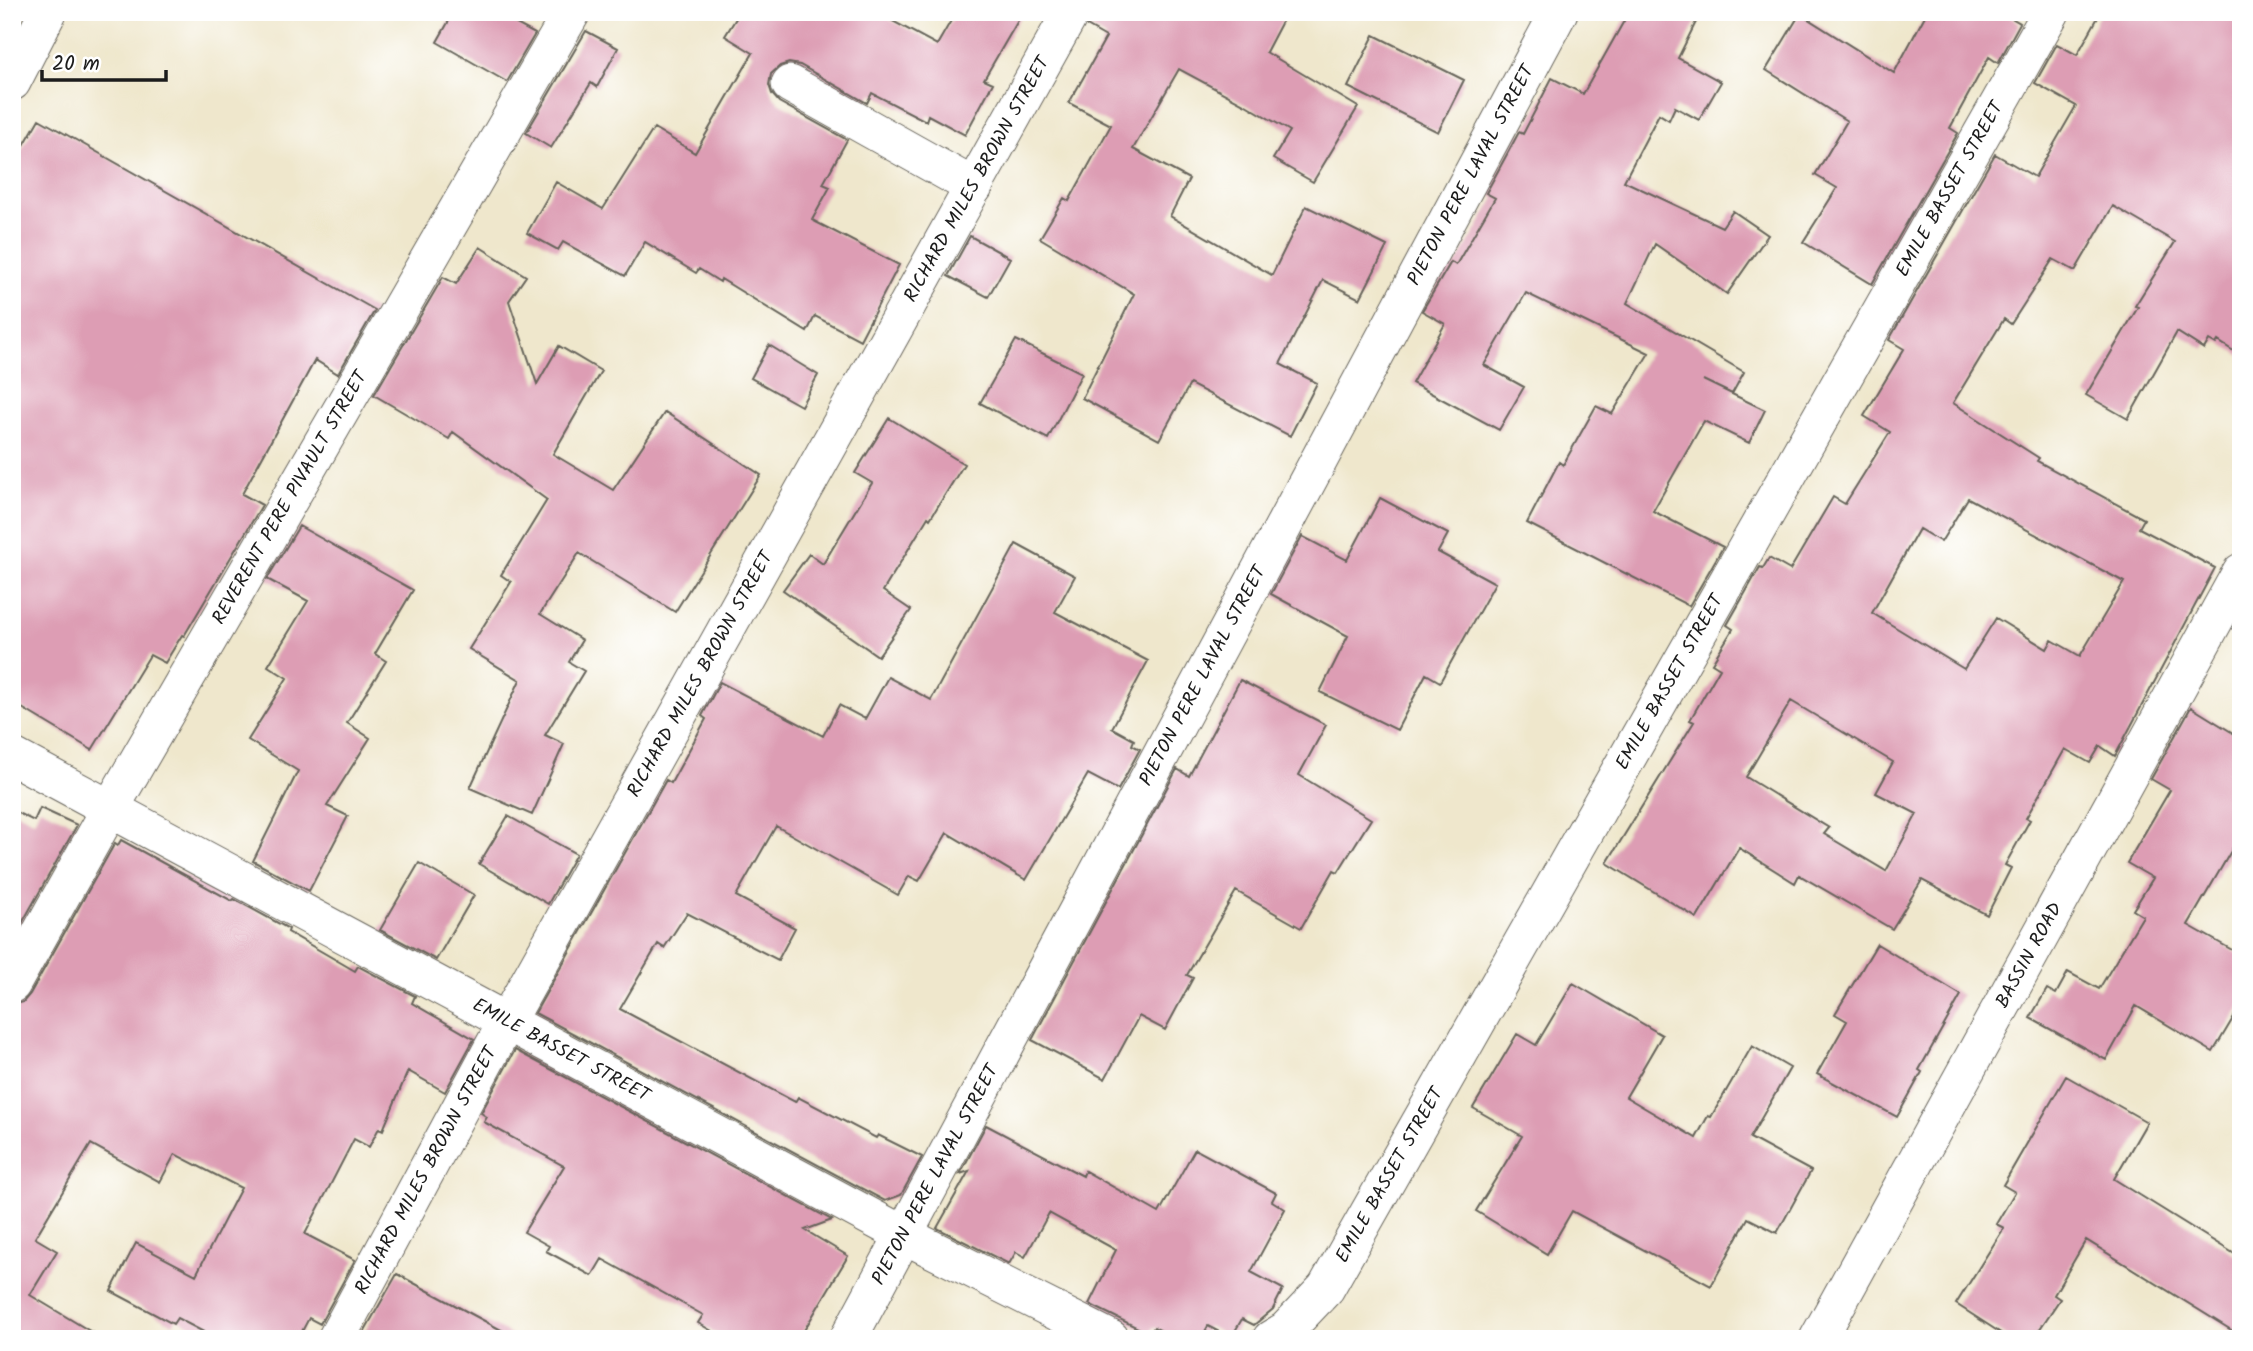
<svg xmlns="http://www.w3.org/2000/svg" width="2253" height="1351" viewBox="0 0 2253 1351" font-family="Kalam,sans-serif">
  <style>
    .building { fill: #dd9db4; fill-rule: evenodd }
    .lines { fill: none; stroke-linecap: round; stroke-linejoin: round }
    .street-casing { stroke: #66635a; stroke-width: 39 }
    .street { stroke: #fff; stroke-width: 37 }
    .labels { text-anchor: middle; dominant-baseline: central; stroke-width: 7; stroke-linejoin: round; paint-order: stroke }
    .street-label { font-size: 19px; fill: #1c1c1c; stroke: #fff }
  </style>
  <rect width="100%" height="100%" fill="#fff"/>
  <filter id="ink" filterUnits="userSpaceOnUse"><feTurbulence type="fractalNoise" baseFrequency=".0143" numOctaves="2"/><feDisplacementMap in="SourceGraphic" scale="14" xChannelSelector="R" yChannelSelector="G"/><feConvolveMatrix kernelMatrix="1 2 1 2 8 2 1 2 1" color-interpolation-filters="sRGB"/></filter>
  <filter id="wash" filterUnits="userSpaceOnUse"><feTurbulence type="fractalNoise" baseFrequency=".00686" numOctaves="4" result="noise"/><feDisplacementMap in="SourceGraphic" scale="28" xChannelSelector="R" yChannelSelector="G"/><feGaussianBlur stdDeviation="1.57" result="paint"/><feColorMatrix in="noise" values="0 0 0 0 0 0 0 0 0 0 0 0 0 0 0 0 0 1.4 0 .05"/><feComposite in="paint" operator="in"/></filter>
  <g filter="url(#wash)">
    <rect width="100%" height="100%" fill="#efe7cc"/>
    <g id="blocks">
      <!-- building -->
      <path class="building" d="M454,12H494L535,34L507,82L437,42Z
        M740,12H876L937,45L956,12H1023L984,79L993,83L965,135L928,115L926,121L872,93L867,103L800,65L789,63L780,66L771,74L769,85L772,94L779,102L847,140L823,184L830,187L812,220L899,265L860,340L815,316L807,332L721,279L720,282L699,269L696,273L645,242L625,276L563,242L558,250L527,233L556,182L603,209L654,128L695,153L753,53L725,36Z
        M1092,12H1287L1266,52L1358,107L1313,182L1273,159L1290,131L1246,105L1179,69L1133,149L1189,179L1170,216L1272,275L1306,206L1387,246L1360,299L1323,280L1280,364L1317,383L1290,436L1190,384L1159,440L1082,398L1134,294L1040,238L1064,198L1069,201L1111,125L1069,103L1106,37L1087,26Z
        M1629,12H1701L1678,58L1721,82L1699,120L1675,107L1669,120L1659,114L1624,181L1722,227L1733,211L1768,235L1727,294L1655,244L1627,303L1744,372L1732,394L1703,380L1765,410L1749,443L1704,421L1653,511L1723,547L1689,606L1527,523L1559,462L1563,465L1596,406L1612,414L1649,353L1526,293L1484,365L1524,387L1499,430L1412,383L1445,324L1422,311L1451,262L1456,265L1495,198L1486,193L1519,132L1523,134L1552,78L1583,94Z
        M1927,12H2001L2020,23L1998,63L1989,57L1950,128L1958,133L1872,284L1803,242L1837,188L1815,175L1847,121L1766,70L1800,14L1894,73Z
        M2101,12H2241V356L2218,341L2216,344L2209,340L2204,349L2177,332L2128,419L2086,395L2138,307L2135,306L2175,242L2113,206L2075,271L2053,259L2011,324L2004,319L1953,403L2039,458L2037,461L2144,519L2139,528L2215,568L2115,756L2100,746L2090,763L2065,749L2026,818L2030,820L2005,865L2011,868L1987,915L1922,880L1892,929L1799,875L1795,883L1739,848L1697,918L1607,863L1694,722L1690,720L1720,668L1712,663L1733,629L1727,625L1760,567L1763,568L1769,558L1790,570L1833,497L1845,504L1890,432L1864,416L1904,349L1889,340L1995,154L2035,177L2076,106L2035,83L2057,44L2077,55ZM1968,498L2124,582L2080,656L2052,640L2047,649L1996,618L1964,669L1872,613L1919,529L1941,542ZM1791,701L1893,762L1876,793L1917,814L1886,871L1824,834L1829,828L1746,777Z
        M586,31L618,48L597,87L591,83L551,148L526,133Z
        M1374,35L1464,80L1438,132L1348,87Z
        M39,119L375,310L338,374L315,360L242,494L262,505L184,636L182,635L165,663L150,655L92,750L12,702V166Z
        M970,236L1010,258L988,297L948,276Z
        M480,247L526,276L509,301L537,384L559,346L601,371L553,454L613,490L665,412L761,475L675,612L579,553L540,614L582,640L569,662L584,671L545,735L564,744L532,815L470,788L520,680L469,649L511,582L501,575L547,500L453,432L449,439L374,395L443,277L456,284Z
        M1016,340L1082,373L1048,439L980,403Z
        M769,345L818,375L801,406L751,378Z
        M889,418L964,464L930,519L928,517L883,591L911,610L878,656L783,590L809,554L823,564L872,483L855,473Z
        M1380,498L1448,534L1438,552L1495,583L1440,682L1426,674L1397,730L1320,692L1348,636L1271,594L1302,536L1347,560Z
        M299,526L413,590L375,654L386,661L347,723L370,738L327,806L348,816L309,891L253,861L298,771L248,740L287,678L268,666L308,601L267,579Z
        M1016,544L1075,576L1055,612L1148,661L1112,728L1134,740L1132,745L1140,749L1118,790L1088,774L1026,880L947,833L919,881L909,876L898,895L776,826L736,896L795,928L778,960L687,913L664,948L658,944L620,1009L795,1102L798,1097L876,1138L878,1135L922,1157L901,1195L885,1201L535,1013L666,780L671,783L706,719L702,716L720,682L823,736L839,705L865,719L888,677L931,700Z
        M1240,680L1326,725L1299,775L1371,819L1338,872L1334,870L1301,928L1236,891L1187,975L1193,978L1165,1030L1139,1016L1105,1079L1032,1040L1177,769L1189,776Z
        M2191,707L2241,738V834L2188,925L2241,955V1005L2213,1052L2136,1006L2106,1060L2030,1018L2047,989L2056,994L2068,972L2099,989L2143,916L2133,910L2153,878L2127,863L2170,790L2151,779Z
        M40,808L77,825L12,941V810L34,821Z
        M508,816L576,854L548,904L479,864Z
        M121,840L232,901L234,899L289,929L288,932L355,971L358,966L415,996L412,1003L474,1039L445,1092L408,1071L383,1130L379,1128L369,1147L354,1139L305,1234L355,1260L320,1324L309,1318L298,1339H217L177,1318L173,1324L111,1291L136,1243L196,1275L241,1188L175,1154L160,1182L91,1144L35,1238L57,1251L30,1295L103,1339H12V1005L23,1002L30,994L115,843L118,845Z
        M419,863L474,895L436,960L380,930Z
        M1877,944L1961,995L1919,1070L1922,1072L1897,1117L1817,1074L1847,1021L1835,1014Z
        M1573,983L1662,1035L1626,1097L1696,1138L1708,1116L1711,1117L1752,1046L1790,1068L1750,1138L1811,1171L1777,1233L1748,1218L1711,1286L1572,1211L1547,1254L1476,1211L1522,1136L1473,1108L1517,1034L1536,1045Z
        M515,1050L832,1220L805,1230L848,1256L799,1339H726L698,1323L703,1315L602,1259L592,1276L546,1251L549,1246L524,1232L564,1166L484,1122L487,1117L481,1113Z
        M2066,1076L2147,1122L2114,1179L2241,1258V1336L2086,1240L2054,1295L2060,1299L2033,1339H2010L1956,1304L2004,1228L1996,1224L2015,1192L2003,1185Z
        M986,1125L1083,1176L1085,1171L1159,1213L1195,1149L1276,1193L1272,1201L1285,1209L1251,1272L1283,1289L1273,1309L1254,1325L1242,1319L1231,1338L1208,1326L1201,1339H1177L1154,1327L1150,1334L1089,1304L1116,1250L1049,1213L1025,1257L1016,1252L1009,1264L937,1228L969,1171L960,1174Z
        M397,1274L518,1339H360Z"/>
    </g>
  </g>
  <g filter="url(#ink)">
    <use href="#blocks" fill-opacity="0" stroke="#66635a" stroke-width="2"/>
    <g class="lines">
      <defs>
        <g id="street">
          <path d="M12,82L48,12"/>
          <path d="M790,84L974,187"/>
          <path id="s1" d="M12,756L904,1235L1111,1339"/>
          <path id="s2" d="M12,984L110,809L572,12"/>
          <path id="s3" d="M336,1339L506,1023L1071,12"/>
          <path id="s4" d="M848,1339L1559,12"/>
          <path id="s5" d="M1271,1339L1286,1330L1326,1288L2051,12"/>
          <path id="s6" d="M1818,1339L2241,572"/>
        </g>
      </defs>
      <!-- street casing -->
      <use href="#street" class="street-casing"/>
      <!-- street -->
      <use href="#street" class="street"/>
    </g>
  </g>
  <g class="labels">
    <!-- street labels -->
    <g class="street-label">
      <text stroke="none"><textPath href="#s4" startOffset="1320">PIETON PERE LAVAL STREET</textPath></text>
      <text stroke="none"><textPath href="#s3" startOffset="1325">RICHARD MILES BROWN STREET</textPath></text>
      <text stroke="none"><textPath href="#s5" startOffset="1339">EMILE BASSET STREET</textPath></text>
      <text stroke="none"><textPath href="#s2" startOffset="560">REVERENT PERE PIVAULT STREET</textPath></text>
      <text stroke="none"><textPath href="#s3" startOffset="758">RICHARD MILES BROWN STREET</textPath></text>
      <text stroke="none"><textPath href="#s4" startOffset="752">PIETON PERE LAVAL STREET</textPath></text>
      <text stroke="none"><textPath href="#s5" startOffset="772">EMILE BASSET STREET</textPath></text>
      <text stroke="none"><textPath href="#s6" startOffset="438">BASSIN ROAD</textPath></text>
      <text stroke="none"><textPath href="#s1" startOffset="623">EMILE BASSET STREET</textPath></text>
      <text stroke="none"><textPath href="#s3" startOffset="191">RICHARD MILES BROWN STREET</textPath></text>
      <text stroke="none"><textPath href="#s4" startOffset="186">PIETON PERE LAVAL STREET</textPath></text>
      <text stroke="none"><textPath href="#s5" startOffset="205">EMILE BASSET STREET</textPath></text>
    </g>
  </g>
  <!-- margin -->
  <rect width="2253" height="1351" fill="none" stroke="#fff" stroke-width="42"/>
  <!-- scale -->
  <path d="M42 70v10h124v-10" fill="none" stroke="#1c1c1c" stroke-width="3.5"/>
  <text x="52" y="70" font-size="21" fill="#1c1c1c" stroke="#ffffff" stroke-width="5" paint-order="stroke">20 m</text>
</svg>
